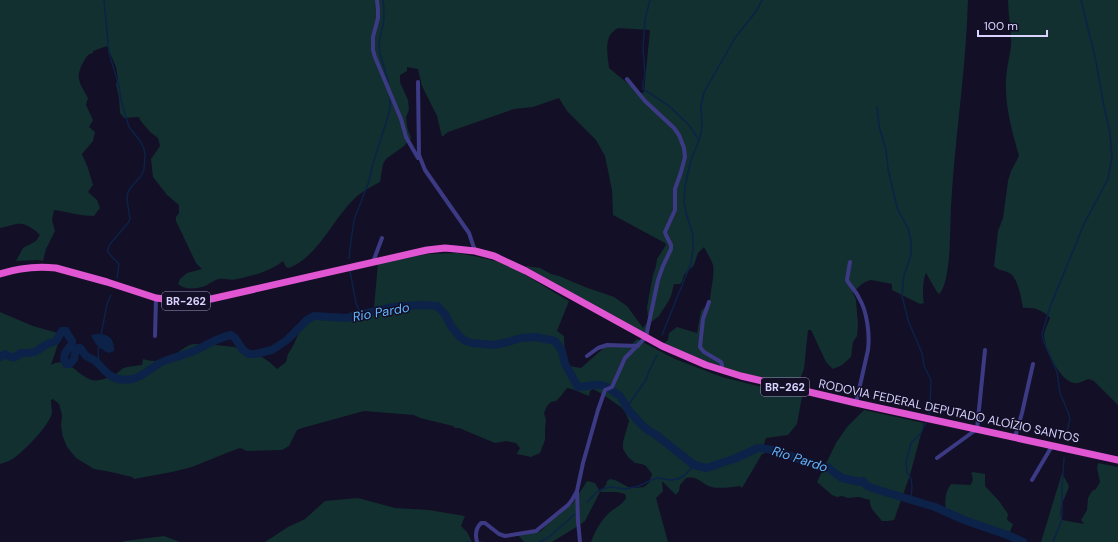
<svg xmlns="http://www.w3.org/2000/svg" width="1118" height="542" viewBox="0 0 1118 542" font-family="'DM Sans',sans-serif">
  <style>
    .green { fill: #12302f; fill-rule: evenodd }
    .water { fill: #0c2248 }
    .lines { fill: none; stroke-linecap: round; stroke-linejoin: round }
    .stream { stroke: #0c2248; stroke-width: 1.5 }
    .river { stroke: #0c2248; stroke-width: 8 }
    .minor { stroke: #3d3a85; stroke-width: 4 }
    .trunk { stroke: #e055d1; stroke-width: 7 }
    .labels { text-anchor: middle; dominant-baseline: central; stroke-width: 3; stroke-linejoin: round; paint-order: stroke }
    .shield { fill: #130f26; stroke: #9e99be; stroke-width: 1 }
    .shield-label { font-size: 11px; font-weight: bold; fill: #d9d4ff }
    .street-label { font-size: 12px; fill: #d9d4ff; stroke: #130f26 }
    .water-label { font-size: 13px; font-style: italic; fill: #62b6ff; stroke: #130f26 }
  </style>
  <rect width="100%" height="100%" fill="#130f26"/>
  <!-- green -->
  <path class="green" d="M0,0H968C966,80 951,158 950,238C950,249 948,287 939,294L937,292L926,273C923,279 922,295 924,303L920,304L892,290V284L871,280C864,281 857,288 853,293L856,300L858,325L857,336L853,342L851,357L842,365L833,369L826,362L811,330H808L804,369L797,387L723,368L663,344L668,340L669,333L677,327L697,333L701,311L710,302C710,291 715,275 713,265C711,259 707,253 704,247L698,253L694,265L684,275L682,282L680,284H674L671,296L668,302L659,316L650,323L647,336L525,266L540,268L551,274L559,276L585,287L614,297L627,306L643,328L646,324L648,318L647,307L653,275L656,266L657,259L666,245L665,243L613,215L612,190L605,156L596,140L567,111L559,98L533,107L514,109L448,132L442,137L437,116L422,86L418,69L407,67V71L402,74L400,75V82L402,87L408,100L409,110L406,117L407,127L411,138L404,146L386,159L383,164L380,182C371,187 362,191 354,199C332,220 319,256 289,268L286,267L283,261C273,270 250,277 237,279C231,281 225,278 219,279C214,280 209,284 205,286C196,289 185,290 178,284L180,279L187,273L202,269L196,263L176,221V217L179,213V205L167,195L153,177L151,159L160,146L158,138L150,132L140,120L139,117L124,118L120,113L119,98L116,84L118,79L116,67L107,46L93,51V53C88,54 86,57 84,61C74,78 80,83 88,98L86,105L93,120L89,127L95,132L93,141L82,154L88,168L93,185L88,192L97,200L100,208L94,216C80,216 68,212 54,210L52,220L55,231L46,249L43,261L38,260L16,261L23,248L36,241L40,235C34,229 25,222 16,224C11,225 6,227 0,228ZM618,28L650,30L644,92L639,95L631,86L609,68C608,58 605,44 610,35C612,32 615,30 618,28Z
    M1008,0H1118V405L1094,381L1089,379C1084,380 1079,384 1074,383C1060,381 1045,349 1044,336C1044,330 1048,324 1050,318C1043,310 1033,307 1023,308C1021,298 1019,282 1011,274C1006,270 998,271 994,266L998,231L1003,218L1008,181L1011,171L1019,156C1013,135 1006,110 1006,89C1005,73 1009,61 1011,46C1012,31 1008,15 1008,0Z
    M458,253C472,256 485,258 498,262C522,270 547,289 569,301L557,331L564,336L565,358L569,366L581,368L607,345H631L637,339L675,359L722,377L802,397L797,424L788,435L766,438L764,444L766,446L764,454H762L742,488L740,486C733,487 718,489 712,487C702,485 698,475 686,478L680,485L679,491L676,495L662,481L663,491L656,498L668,542H591C595,531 601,520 610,512C616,507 622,505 626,498L625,494L617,492H600L585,521L578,526L552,542H524L517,534L534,533L541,531L551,520L573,503L587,481L595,483L600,492L606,485L607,481L610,479L615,480L628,487L635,488L644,487L649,483L652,474L646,466L642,464L635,463L628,457L623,449V442L629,421L625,412L621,407L602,394L593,389L590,391L589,396L572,389L567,388L561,396L556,401L551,402L547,406L544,413L546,420L545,430V440L540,453L531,457L517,454V453L520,448L516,443L506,441L495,443L459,428H455L453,426L420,418L414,415L364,411L302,428L297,430L289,446L282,450L247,451L240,448L229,452L192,467L172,472L134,479L132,477L111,472L94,469L76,458L67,447L63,437L61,426L62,415L59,404L53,399L51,400C51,404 52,409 52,412C51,424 24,451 14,458C10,461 5,462 0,464V312L33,326L58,333L59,341L51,365C68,355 77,376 92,380C99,382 110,377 116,374C119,372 121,369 124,368C129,366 136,366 142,365L143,359C155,363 166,361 177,353C183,349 187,345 194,344C220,345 246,345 268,361C271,363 274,366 277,369L286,362L288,354L293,346L303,324L309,317L317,316L341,319L353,311L366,310L374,308L378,263L428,254Z
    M864,410L924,423L910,475L894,520L888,521H882C876,513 869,509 870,500L859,497L848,498L842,496L837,497L832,495L817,482L836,443L847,427Z
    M1098,463L1118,467V542H1041L1062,473L1069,486C1066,498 1057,507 1062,520L1084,524L1081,520L1087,510L1088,498L1092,491L1096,489L1100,482L1097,468Z
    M973,472L985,474V486L999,501L1008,514L1007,520L1013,524L1008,537L976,525L962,521L946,514C945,502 944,494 951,484L970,485C974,481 973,477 971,473Z
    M358,498L395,508L429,510L465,516L461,526L467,532L472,542H265L288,527L305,519L325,501Z
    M164,536L180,542H122L125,541Z"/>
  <!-- water -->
  <path class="water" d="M97,334C109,334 114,338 114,351L109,353C100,349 94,344 91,335Z"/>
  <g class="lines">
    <!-- stream -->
    <path class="stream" d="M104,0L109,53L119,86L121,100L129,127L141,142L144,149L145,155L144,169L141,176L132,186L128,192L127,199L130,219L128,223L110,244L108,249V252L111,256L119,264L117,278
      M383,0C384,8 385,17 383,25C381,33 379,37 379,46C380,60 386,69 388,82
      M650,0L645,20L643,48L645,76L643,82V89L669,106L689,125L699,140
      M877,106L879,126L886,150L888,169L896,203L898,210L908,228L911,241V255L904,275L902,296L909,323L922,353L924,366L931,380L930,407L929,414
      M349,259L350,248L354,220L369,181L372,167L389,113L390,106V96
      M350,271L356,303L361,315
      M101,335L107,304L111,295
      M662,335L691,263L693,249V235L686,213L684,201L685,186L691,160L699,140L701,133L702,126L701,106L704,92L735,38L757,10L762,0
      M99,364L98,351L99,345
      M627,407L646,380L649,371L657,355
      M1065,439L1070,419L1068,412L1060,393L1057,372L1043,340L1042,334L1050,307L1084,224L1108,179L1112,157L1110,133L1104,106L1095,57L1081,0
      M911,499L912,486L911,479L907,472L906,462L911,443L921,433L927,421
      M587,502L598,491L605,488L611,487L625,489L639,486L651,480L658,478L671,480L678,479L684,476L694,465
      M467,542H469
      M479,542H483
      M540,542L549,537L575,514
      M1053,542L1061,522L1062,515V487L1064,458"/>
    <!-- river -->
    <path class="river" d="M0,357L5,354C11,358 16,359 20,353H27L35,352L47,344L56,341L62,331H66L68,335L72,341V344C67,350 61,356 66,364H70L74,359L76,349L78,348H80C83,351 84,353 86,356C88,358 91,358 94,360C101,365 105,374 115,378C120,380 127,380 133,379C143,376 151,368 160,363C168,359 177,357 186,354C202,349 215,338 231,335L235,338L243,350L249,354H255L272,350L287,340L307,320L314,316L347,318L388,308L402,306L423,305L437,306L445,314L451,326L460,337L466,341L472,343L494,345L508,342L521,338L535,337L555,341L558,345L562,351L565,364L578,387L594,385H601L607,387L620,396L629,411L643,426L649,431L655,434L694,465L707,468L727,461L734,459L758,448H760L773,450L791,456L804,461L812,463L818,467H828L832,471L842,478L860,482L863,481L866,485L872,488L935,507L964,520L1010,536L1023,542"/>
    <!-- minor -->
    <path class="minor" d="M377,0L378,9V18L373,37V50L375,57L401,119L406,137L418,158
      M418,82L419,155L425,170L469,233L475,251
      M373,262L382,238
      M850,262L847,280C850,286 856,291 859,298C867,311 870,334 868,350L856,403
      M709,302L703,319L700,347L704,352L721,362L722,365V370
      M155,336L156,298
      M587,356L598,348L607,345L638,346
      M1015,437L1022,413L1033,364
      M937,458L977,429L985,350
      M1032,480L1052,446
      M477,542C475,535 476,528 481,523H485L499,534L505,536L536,531L568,505L572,500L577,491
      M580,542L578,521L577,491L583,463L598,410L605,390L612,387L625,358L646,337L658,280L663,266L671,249V245L666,235L665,232L675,210V189L681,172L685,157L684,148L679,135L674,128L645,101L627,79"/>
    <!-- trunk -->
    <path class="trunk" d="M0,274C18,268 37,266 56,268L107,282L156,298L187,302L211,299L427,250L445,248L456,249L475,251L494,256L526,271L662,346L706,365L741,376L856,403L1118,460"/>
  </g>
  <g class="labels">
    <!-- shield labels -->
    <g class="shield">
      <rect x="162" y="292" width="48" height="18" rx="3"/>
      <rect x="761" y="378" width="48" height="18" rx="3"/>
    </g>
    <g class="shield-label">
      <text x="186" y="301">BR-262</text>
      <text x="785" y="387">BR-262</text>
    </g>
    <!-- street labels -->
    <g class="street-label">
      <text transform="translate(949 411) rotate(12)">RODOVIA FEDERAL DEPUTADO ALOÍZIO SANTOS</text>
    </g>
    <!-- water labels -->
    <g class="water-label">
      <text transform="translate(381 312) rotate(-10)">Rio Pardo</text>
      <text transform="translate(800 459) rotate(18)">Rio Pardo</text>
    </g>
  </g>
  <!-- scale -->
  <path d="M978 30v6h69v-6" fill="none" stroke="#d9d4ff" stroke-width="2"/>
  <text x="984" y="30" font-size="12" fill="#d9d4ff" stroke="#130f26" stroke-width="3" paint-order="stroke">100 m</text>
</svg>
